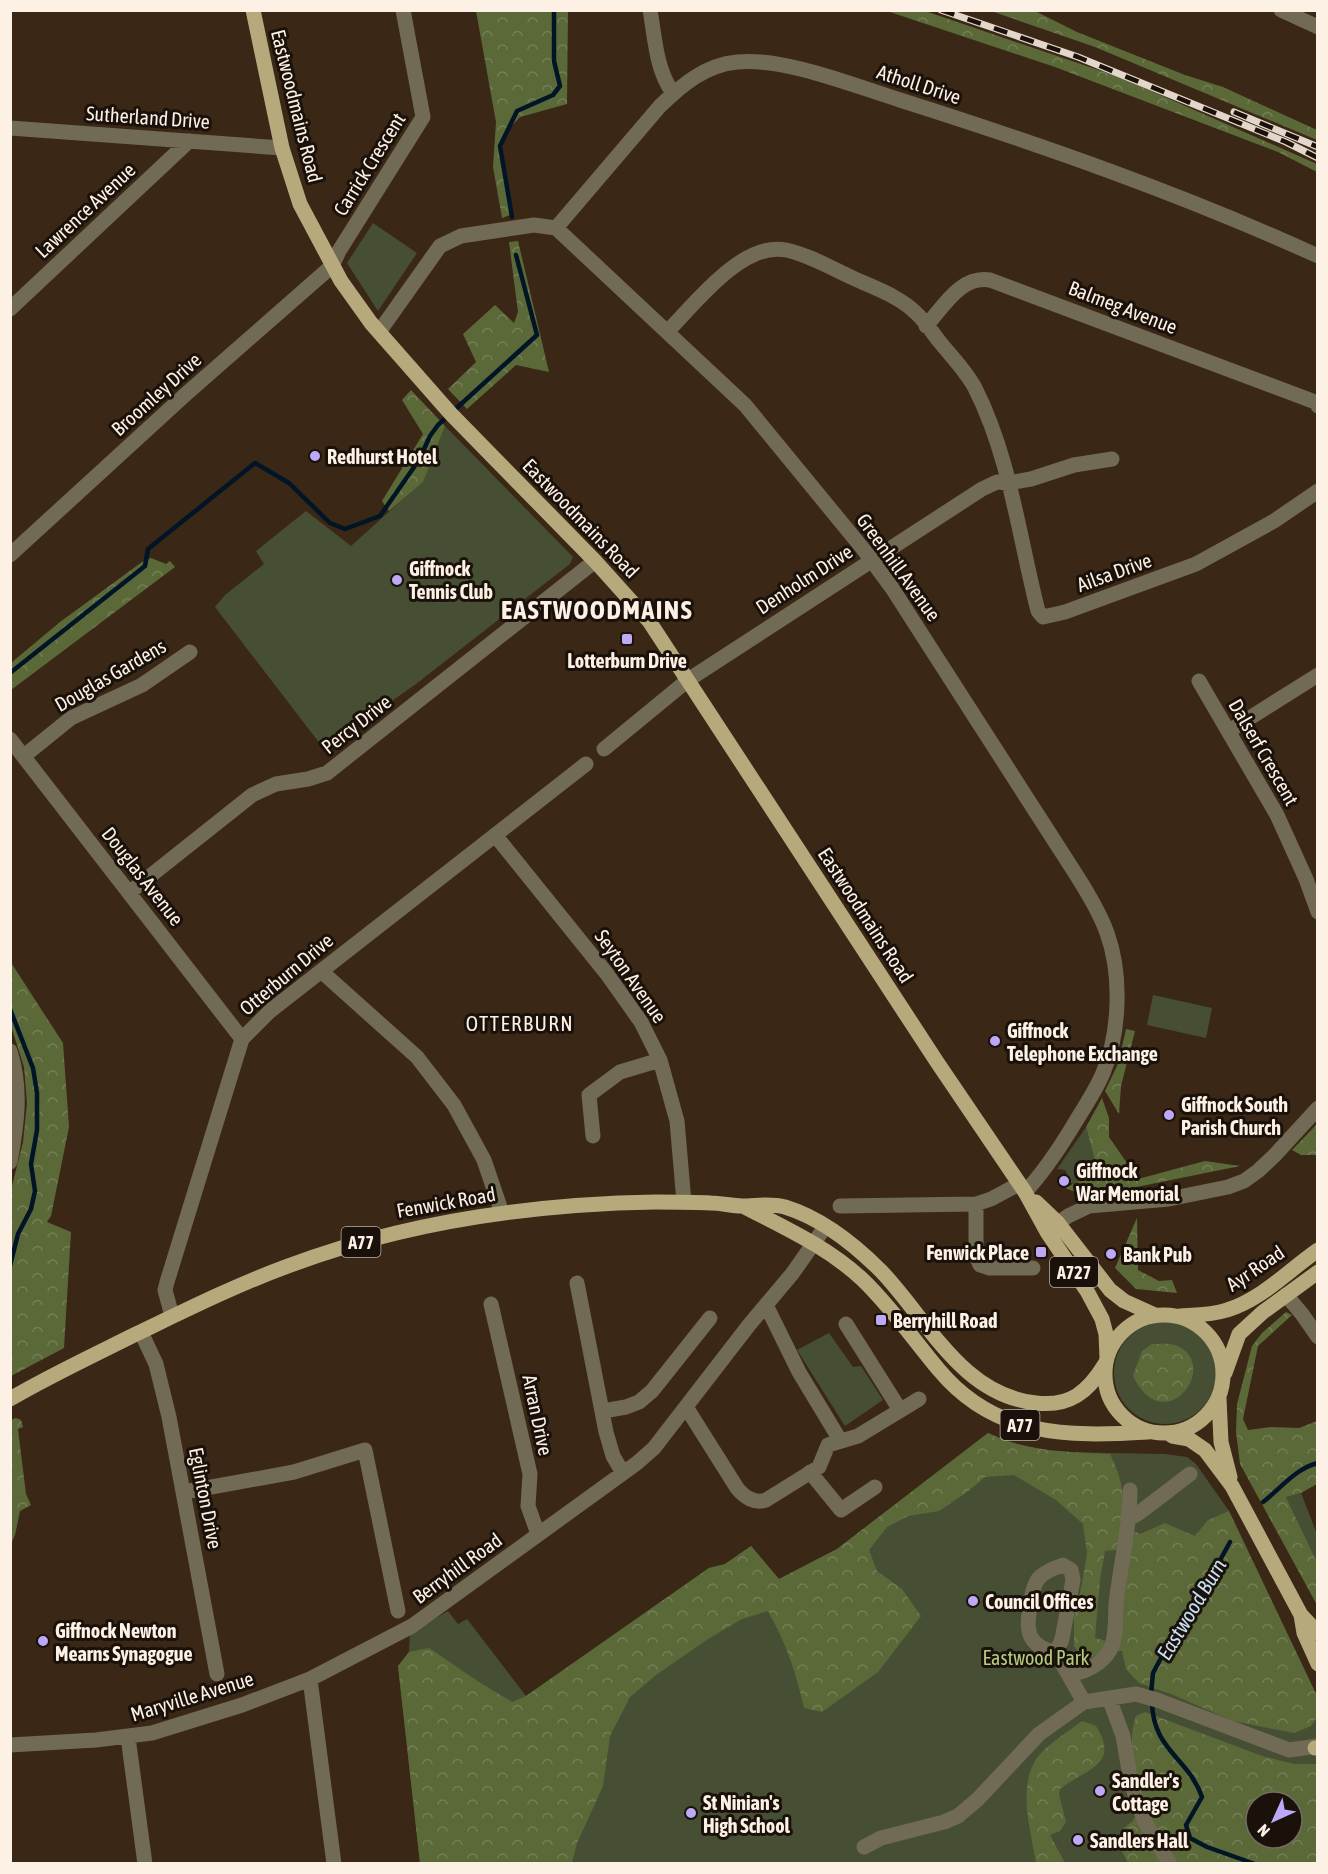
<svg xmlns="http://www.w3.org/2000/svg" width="1328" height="1874" viewBox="0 0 1328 1874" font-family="'Asap Condensed',sans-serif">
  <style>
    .green { fill: #464f33; fill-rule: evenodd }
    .forest { fill: url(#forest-crowns); fill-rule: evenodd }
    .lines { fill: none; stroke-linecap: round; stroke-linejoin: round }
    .stream { stroke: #011526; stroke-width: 4.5 }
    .minor { stroke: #716a55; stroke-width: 15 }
    .primary { stroke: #b6a97c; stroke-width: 15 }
    .rail-casing { stroke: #e3d6ca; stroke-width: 7 }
    .rail { stroke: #1a120a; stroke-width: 4.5; stroke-dasharray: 14; stroke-linecap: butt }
    .poi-dot { fill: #bda9f5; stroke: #1a120a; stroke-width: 2 }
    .labels { text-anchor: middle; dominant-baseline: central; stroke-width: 6; stroke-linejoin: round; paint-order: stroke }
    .shield { fill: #1a120a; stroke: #b9aea4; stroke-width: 1.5 }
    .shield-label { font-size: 18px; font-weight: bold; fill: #fdf1e6 }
    .street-label { font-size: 20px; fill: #fdf1e6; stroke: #1a120a }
    .poi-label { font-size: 20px; font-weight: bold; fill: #fdf1e6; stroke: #1a120a; text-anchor: start }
    .park-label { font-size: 20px; fill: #b5cd81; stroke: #1a120a }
    .neighbourhood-label { font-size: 21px; letter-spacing: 1.5px; fill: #fdf1e6; stroke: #1a120a }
    .water-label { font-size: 21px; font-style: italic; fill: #c6e1f7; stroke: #1a120a }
    .district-label { font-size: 26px; font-weight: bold; letter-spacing: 1.5px; fill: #fdf1e6; stroke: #1a120a }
  </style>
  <defs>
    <pattern id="forest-crowns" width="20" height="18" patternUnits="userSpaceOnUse" patternTransform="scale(1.5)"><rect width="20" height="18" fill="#5b6939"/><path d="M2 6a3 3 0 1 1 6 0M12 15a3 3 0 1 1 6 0" fill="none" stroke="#737f56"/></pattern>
  </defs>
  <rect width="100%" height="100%" fill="#3a2715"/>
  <!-- green -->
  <path class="green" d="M373,223L417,253L378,311L347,263Z
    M445,426L573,557L570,564L416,684L324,749L215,607L225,595L264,564L256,551L306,511L351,546L422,482Z
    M1153,995L1212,1008L1206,1038L1147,1025Z
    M1086,1127L1094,1157L1090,1176L1072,1184L1065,1170L1057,1169Z
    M1114 1373a51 51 0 1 1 102 0a51 51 0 1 1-102 0Z
    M829,1333L853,1367L861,1366L883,1400L845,1426L797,1350Z
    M988,1433L1026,1448L1059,1452L1165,1454L1187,1457L1196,1464L1229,1511L1317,1696V1863H420L398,1666L409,1652L410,1633L448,1611L458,1624L467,1619L526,1696L709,1568L725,1564L751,1546L779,1579L837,1549ZM1256,1802H1292V1838H1256Z
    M1301,1493L1317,1534V1562L1286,1497Z"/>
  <!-- forest -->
  <path class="forest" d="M476,11H568L567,104L520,117L505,133L500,148L510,215L502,218L493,167L496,122Z
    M887,11H925L1122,78L1317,164V172L1278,152L1055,67Z
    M991,11H1035L1077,32L1185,75L1223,87L1317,130V140L1095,47Z
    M518,241L549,372L516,365L467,409L448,389L476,362L463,334L495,305L514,323L518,312L509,242Z
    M411,390L445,426L423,482L389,511L382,501L423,434L402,400Z
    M151,558L166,564L170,561L175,567L11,690V663L60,622L142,562Z
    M10,961L63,1043L69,1127L51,1216L47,1222L71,1232L64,1348L11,1376V1190L23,1142L27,1103L24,1067L11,1026Z
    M1126,1029L1135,1031L1121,1086L1119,1114L1105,1091L1118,1064Z
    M1102,1098L1109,1118V1137L1138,1179L1205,1161L1240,1166L1102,1194L1078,1193L1065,1188L1090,1176L1094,1157L1086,1127Z
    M1317,1124V1155H1301L1292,1150Z
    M1137,1218L1138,1270L1159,1281L1172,1280L1177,1293L1136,1289L1115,1268Z
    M1286,1312L1292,1315L1258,1346L1243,1419L1248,1430L1271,1427L1299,1428L1317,1421V1484L1301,1493L1286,1497L1317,1562V1605L1240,1464L1236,1432L1237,1404L1252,1346L1262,1333Z
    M1152,1344C1159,1344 1168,1343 1175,1345C1223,1363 1165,1442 1133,1376L1142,1351Z
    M16,1418L21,1420L23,1427L18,1429L26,1494L31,1505L20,1511L15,1535L11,1544L10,1420Z
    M988,1433C1027,1452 1068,1452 1110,1454C1123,1481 1125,1495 1120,1525L1140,1534L1165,1523L1195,1536L1208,1520L1229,1511L1317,1696V1717L1311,1726L1294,1733L1233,1721L1171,1694L1139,1683L1126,1669L1122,1651L1100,1652L1085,1663L1074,1646V1617L1082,1584L1087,1553L1083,1524L1056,1500L1014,1475L985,1477L967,1492L939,1511L908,1516L887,1527L869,1550L877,1571L902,1589L921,1616L878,1672L822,1712L804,1708C796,1672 786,1643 768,1611L742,1619L708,1639L656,1675L630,1697L610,1736L603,1786L577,1843L572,1863H420L398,1666L409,1652L429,1648L479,1682L512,1702L526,1696L709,1568L725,1564L751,1546L779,1579L837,1549ZM1116,1550L1126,1552L1117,1644L1095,1638L1100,1580L1105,1551Z
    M1145,1712L1262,1756L1294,1764H1317V1863H1128L1118,1843L1120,1831L1133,1821L1143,1800C1137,1774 1126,1742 1136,1716ZM1256,1802H1292V1838H1256Z
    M1082,1721L1096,1726C1121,1766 1085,1769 1060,1789L1059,1794L1066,1822L1060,1831L1050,1835L1065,1863H1036C1031,1831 1018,1791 1035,1761C1044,1746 1068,1732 1082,1721Z"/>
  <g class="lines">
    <!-- stream -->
    <path class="stream" d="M512,217L500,146L517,111L553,95L560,86L554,61V10
      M10,673L145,566L148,549L255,463L289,483L330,523L345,529L380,516L419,460L430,436L438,425L537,335L516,255
      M10,1009L33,1068L37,1093V1130L31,1164L35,1191L31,1209L18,1234L10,1266
      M1263,1502C1280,1489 1296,1468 1318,1463
      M1151,1694L1153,1673L1168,1645L1187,1621L1230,1542
      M1152,1702C1153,1751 1188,1757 1202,1797L1186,1825L1190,1838L1207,1847L1255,1864"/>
    <!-- minor -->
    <path class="minor" d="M650,10C655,38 656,70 673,93
      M1281,10L1318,27
      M10,128L282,148
      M556,228L660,106C682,85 705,65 737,62C783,57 855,86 900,100C1042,145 1182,194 1318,256
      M10,309L189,141
      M926,326C944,306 961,275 990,280L1302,397L1315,402L1318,406
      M379,332L440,246L461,236L534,225L556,228L745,405L864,550L892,588L1077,876C1089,895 1100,913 1107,933C1122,974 1120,1033 1103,1073C1096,1090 1085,1106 1076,1121C1061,1146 1045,1171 1025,1192
      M667,332C694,305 742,241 786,250C809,255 831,268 853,278C874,288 899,296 916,313C925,321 932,332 939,341C951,356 966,371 975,388C1010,457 1019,537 1038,611L1043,617L1065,612L1196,564L1274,521L1318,491
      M10,555L186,394L332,266L339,251L423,117L403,10
      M1199,681L1277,815L1306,879L1318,912
      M1229,731L1318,675
      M10,739L242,1039
      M604,749L688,680L982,489L997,482L1008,483L1031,479L1074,465L1112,459
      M24,756L71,718L142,685L190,652
      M495,835L607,974L641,1022L660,1060L677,1121L684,1202
      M130,892L252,795L276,784L308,779L327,773L595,561
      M321,971L417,1057L454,1105L484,1160L502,1213
      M10,1051C22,1088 17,1125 10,1162
      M593,1136L589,1095L620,1072L660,1060
      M976,1204V1256L980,1265L989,1268H1033
      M840,1206L976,1204L991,1199L1019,1184
      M1049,1230L1068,1216L1089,1206L1169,1199L1228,1187L1244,1181L1258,1171L1275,1155L1318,1108
      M577,1283L606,1432L613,1456L623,1473
      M1286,1295L1302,1314L1318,1337
      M491,1304L530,1474L528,1506L538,1534
      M766,1305L799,1372L840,1440
      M172,1316L165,1290L167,1282L242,1039L270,1011L586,764
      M846,1324L900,1410
      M141,1332L156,1364L169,1417L217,1674
      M686,1407L737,1488C744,1497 755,1504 766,1500L819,1467L828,1445L858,1436L919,1399
      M603,1411L626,1407L639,1402L652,1391L710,1318
      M810,1472L841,1510L875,1487
      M184,1492L294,1472L365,1450L398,1611
      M1130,1518L1139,1513L1190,1474
      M1056,1653L1062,1639L1073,1580L1071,1570L1063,1565C1054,1568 1044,1572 1038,1579C1033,1586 1031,1598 1030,1607C1025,1633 1029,1646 1056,1653L1084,1702
      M1069,1674C1084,1674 1103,1663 1110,1650C1117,1637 1115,1618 1116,1604C1120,1566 1130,1529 1130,1490
      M310,1679L334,1864
      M1109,1698L1123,1736L1131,1782L1137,1801L1146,1824L1170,1864
      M128,1737L145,1864
      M10,1745L96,1740L152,1733L242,1705L310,1679L412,1626L637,1463L654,1448L749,1325L792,1274L825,1227
      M864,1847L881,1838L944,1822L958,1816L978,1799L1039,1734L1084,1702L1136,1694L1157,1700L1289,1750L1318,1746"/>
    <!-- primary -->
    <path class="primary" d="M253,10L282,148L300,204L341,281L371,323L451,414L595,561L649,621L937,1062L1025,1192L1047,1232L1087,1291L1102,1319L1106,1334L1107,1358
      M1036,1202L1058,1223L1110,1290L1124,1301L1155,1315
      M743,1206C785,1228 828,1247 863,1280C891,1307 914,1340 939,1370C995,1437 1067,1437 1148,1432
      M1105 1374a59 59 0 1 1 118 0a59 59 0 1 1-118 0Z
      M1180,1316C1196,1315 1212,1315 1227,1310C1261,1300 1289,1270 1318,1250
      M1225,1373L1239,1334L1263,1312L1318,1272
      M1219,1398L1221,1442L1230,1477
      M10,1399C51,1375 94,1355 136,1334C186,1310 236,1285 288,1266C405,1222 531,1204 656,1202C674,1202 693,1202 711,1203C721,1203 732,1206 742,1206C756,1206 770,1203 785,1207C821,1218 855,1245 881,1271C928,1320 961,1395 1036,1403C1070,1407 1088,1392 1105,1364
      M1172,1436L1189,1439L1205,1450L1232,1486L1301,1615L1304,1633L1318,1664
      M1301,1615L1318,1633
      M1315,1748H1318"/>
    <defs>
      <path id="rail" d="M941,10L1078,57L1286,142L1318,158
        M1234,112L1318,147"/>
    </defs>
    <!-- rail casing -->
    <use href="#rail" class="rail-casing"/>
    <!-- rail -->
    <use href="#rail" class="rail"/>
  </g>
  <!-- markers -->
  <g class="poi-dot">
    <circle cx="315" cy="456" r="6"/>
    <circle cx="397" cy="580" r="6"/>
    <rect x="621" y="633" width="12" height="12" rx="3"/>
    <circle cx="995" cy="1041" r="6"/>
    <circle cx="1169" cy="1115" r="6"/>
    <circle cx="1064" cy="1181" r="6"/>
    <rect x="1035" y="1246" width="12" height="12" rx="3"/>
    <circle cx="1111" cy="1254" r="6"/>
    <rect x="875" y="1314" width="12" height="12" rx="3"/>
    <circle cx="973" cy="1601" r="6"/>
    <circle cx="43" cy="1641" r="6"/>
    <circle cx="1100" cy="1791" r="6"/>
    <circle cx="691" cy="1813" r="6"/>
    <circle cx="1078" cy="1840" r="6"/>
  </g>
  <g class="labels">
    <!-- shield labels -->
    <g class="shield">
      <rect x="341.5" y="1227" width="39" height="30" rx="4.5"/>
      <rect x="1050" y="1257" width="48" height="30" rx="4.5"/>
      <rect x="1000.5" y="1410" width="39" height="30" rx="4.5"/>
    </g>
    <g class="shield-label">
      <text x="361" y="1242">A77</text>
      <text x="1074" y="1272">A727</text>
      <text x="1020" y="1425">A77</text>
    </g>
    <!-- street labels -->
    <g class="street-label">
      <text transform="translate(919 84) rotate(18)">Atholl Drive</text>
      <text transform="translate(297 106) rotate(76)">Eastwoodmains Road</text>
      <text transform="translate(148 117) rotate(4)">Sutherland Drive</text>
      <text transform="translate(369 164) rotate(-58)">Carrick Crescent</text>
      <text transform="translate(85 210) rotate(-43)">Lawrence Avenue</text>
      <text transform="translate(1123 307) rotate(21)">Balmeg Avenue</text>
      <text transform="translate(156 394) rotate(-42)">Broomley Drive</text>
      <text transform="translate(581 518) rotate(46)">Eastwoodmains Road</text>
      <text transform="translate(899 567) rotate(54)">Greenhill Avenue</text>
      <text transform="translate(1114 572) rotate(-20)">Ailsa Drive</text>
      <text transform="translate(804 579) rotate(-33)">Denholm Drive</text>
      <text transform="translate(110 675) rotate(-30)">Douglas Gardens</text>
      <text transform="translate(356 724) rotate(-38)">Percy Drive</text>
      <text transform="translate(1264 752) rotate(60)">Dalserf Crescent</text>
      <text transform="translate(143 876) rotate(52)">Douglas Avenue</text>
      <text transform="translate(866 915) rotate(57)">Eastwoodmains Road</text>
      <text transform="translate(286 974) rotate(-40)">Otterburn Drive</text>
      <text transform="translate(631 976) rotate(55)">Seyton Avenue</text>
      <text transform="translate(446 1202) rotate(-10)">Fenwick Road</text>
      <text transform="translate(1255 1268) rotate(-34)">Ayr Road</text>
      <text transform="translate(538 1415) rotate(78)">Arran Drive</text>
      <text transform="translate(206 1498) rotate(79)">Eglinton Drive</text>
      <text transform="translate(457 1568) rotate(-36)">Berryhill Road</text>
      <text transform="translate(192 1696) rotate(-17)">Maryville Avenue</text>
    </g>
    <!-- poi labels -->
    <g class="poi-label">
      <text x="327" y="456">Redhurst Hotel</text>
      <text x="409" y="568">Giffnock<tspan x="409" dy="23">Tennis Club</tspan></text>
      <text x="627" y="660" text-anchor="middle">Lotterburn Drive</text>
      <text x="1007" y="1030">Giffnock<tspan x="1007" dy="23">Telephone Exchange</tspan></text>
      <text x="1181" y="1104">Giffnock South<tspan x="1181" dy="23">Parish Church</tspan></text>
      <text x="1076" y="1170">Giffnock<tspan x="1076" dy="23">War Memorial</tspan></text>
      <text x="1029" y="1252" text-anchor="end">Fenwick Place</text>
      <text x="1123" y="1254">Bank Pub</text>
      <text x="893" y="1320">Berryhill Road</text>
      <text x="985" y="1601">Council Offices</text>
      <text x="55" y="1630">Giffnock Newton<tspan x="55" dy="23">Mearns Synagogue</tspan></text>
      <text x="1112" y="1780">Sandler's<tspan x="1112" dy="23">Cottage</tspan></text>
      <text x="703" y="1802">St Ninian's<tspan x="703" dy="23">High School</tspan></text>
      <text x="1090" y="1840">Sandlers Hall</text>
    </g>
    <!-- park labels -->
    <g class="park-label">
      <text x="1036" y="1657">Eastwood Park</text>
    </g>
    <!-- neighbourhood labels -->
    <g class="neighbourhood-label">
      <text x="520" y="1023">OTTERBURN</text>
    </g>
    <!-- water labels -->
    <g class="water-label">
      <text transform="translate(1191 1609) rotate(-59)">Eastwood Burn</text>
    </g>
    <!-- district labels -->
    <g class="district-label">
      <text x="597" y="610">EASTWOODMAINS</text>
    </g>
  </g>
  <!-- border -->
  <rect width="1328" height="1874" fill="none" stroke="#fdf1e6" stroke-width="24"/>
  <!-- north arrow -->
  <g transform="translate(1274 1820) rotate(225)"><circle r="28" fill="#1a120a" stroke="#756b62" stroke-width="1.5"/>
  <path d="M0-4.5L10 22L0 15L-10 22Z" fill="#bda9f5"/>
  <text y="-9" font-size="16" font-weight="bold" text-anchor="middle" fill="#fdf1e6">N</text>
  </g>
</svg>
